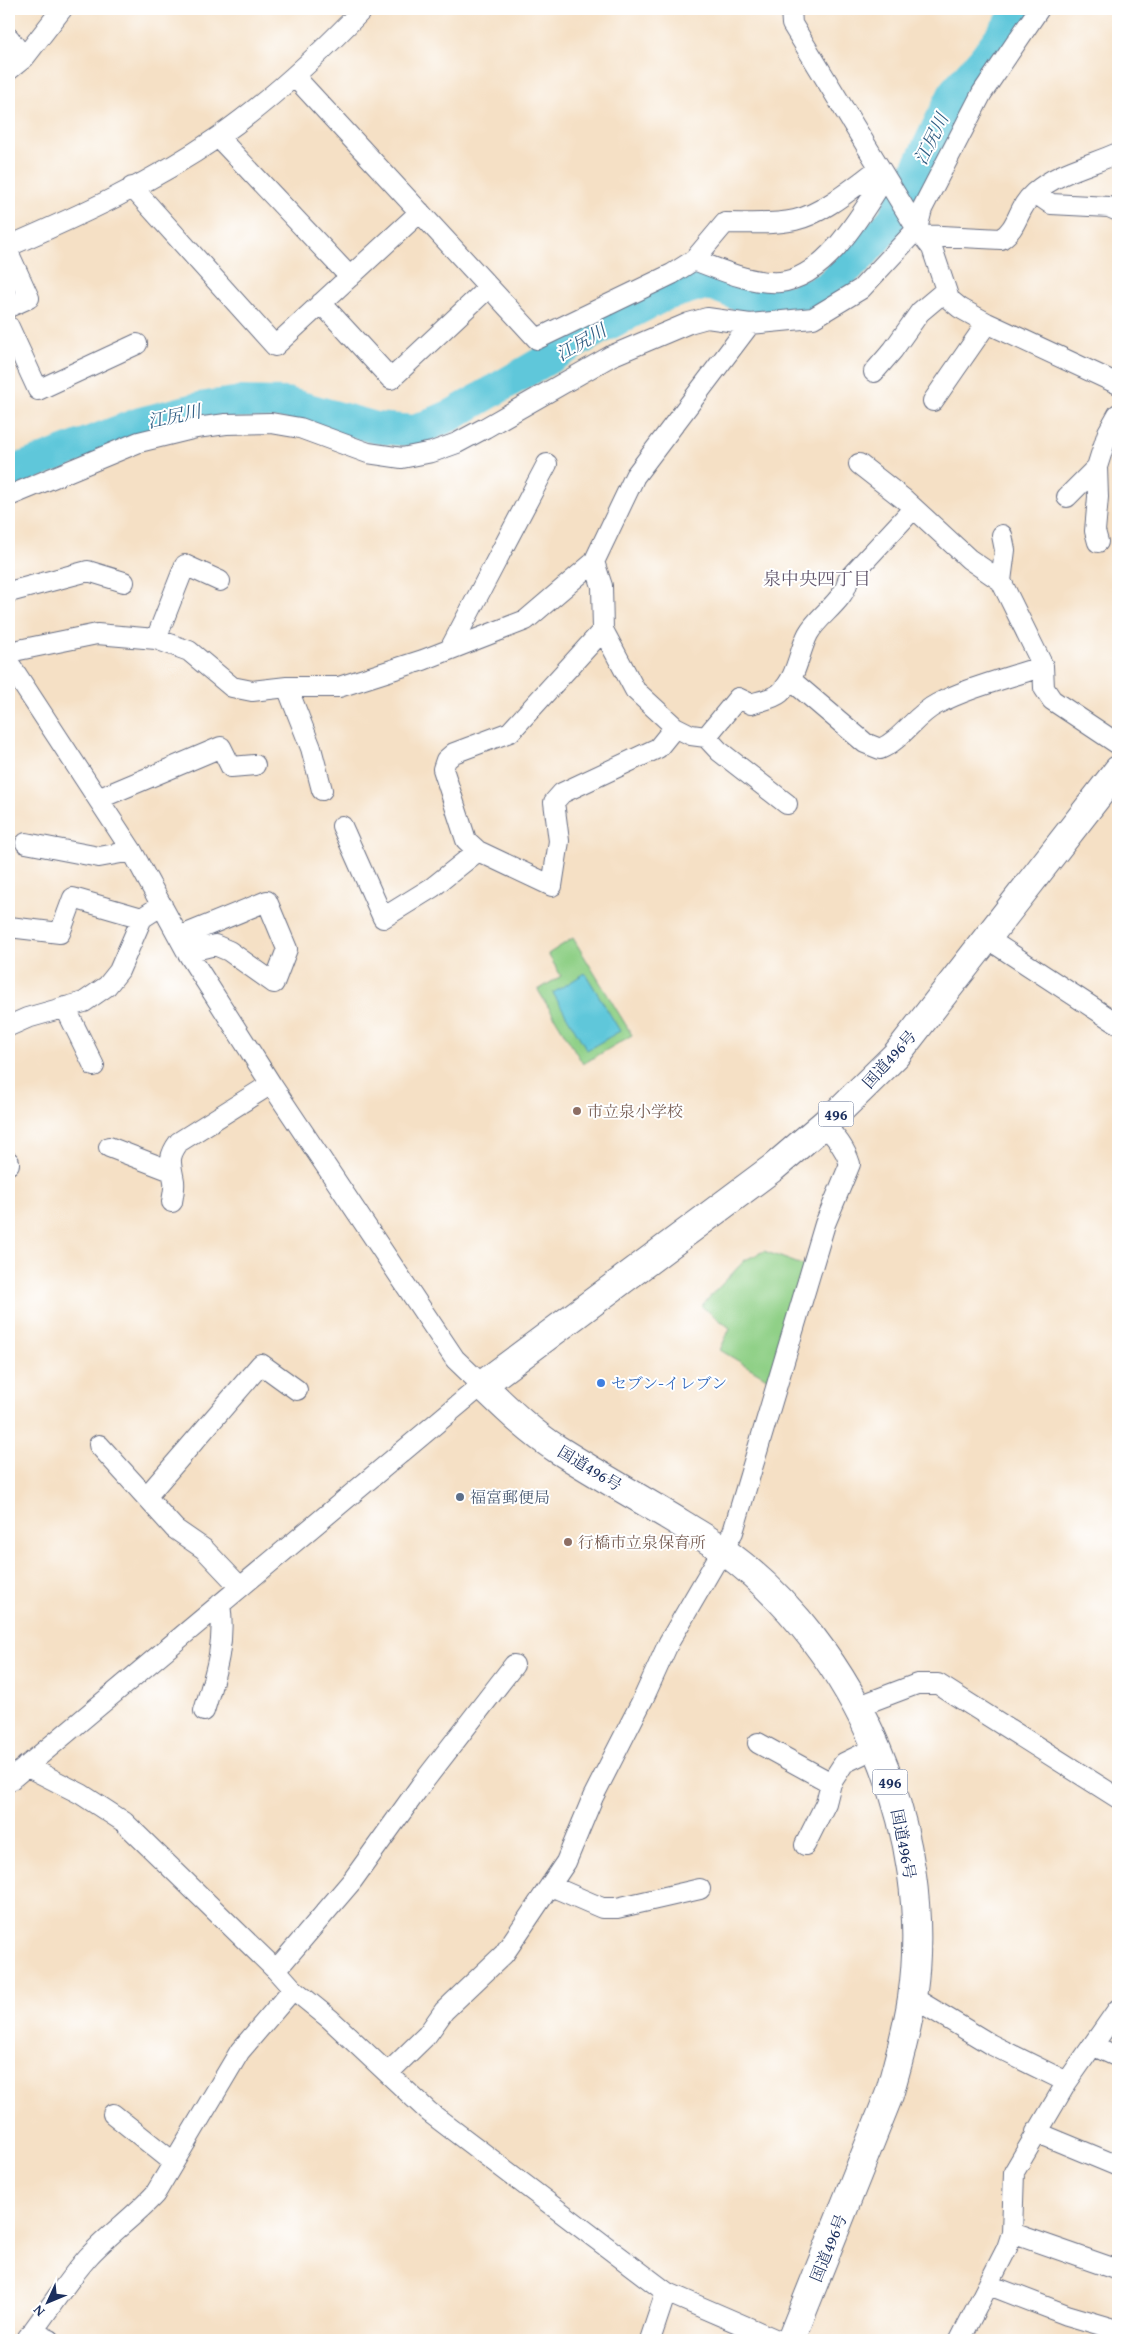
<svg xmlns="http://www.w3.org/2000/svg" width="1127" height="2349" viewBox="0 0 1127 2349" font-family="'Gentium Book Plus','Noto Serif JP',serif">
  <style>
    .green { fill: #90d087; stroke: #568072 }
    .water { fill: #5ec7da; stroke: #3c7b9c }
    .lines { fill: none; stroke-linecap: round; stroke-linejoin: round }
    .river { stroke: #5ec7da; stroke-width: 32 }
    .minor-casing { stroke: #676d82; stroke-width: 22 }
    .highway-casing { stroke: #676d82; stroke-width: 30 }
    .minor { stroke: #fff; stroke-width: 20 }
    .highway { stroke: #fff; stroke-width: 28 }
    .education-dot { fill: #8d6e63; stroke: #fff; stroke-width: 2 }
    .shop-dot { fill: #3f7fe0; stroke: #fff; stroke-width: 2 }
    .service-dot { fill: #5c6f8a; stroke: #fff; stroke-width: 2 }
    .labels { text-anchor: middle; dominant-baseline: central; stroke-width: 4; stroke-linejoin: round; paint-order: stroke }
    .shield { fill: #fff; stroke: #5f6d8e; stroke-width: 1 }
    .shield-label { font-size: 15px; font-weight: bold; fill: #1b2f5e }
    .street-label { font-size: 16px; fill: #1b2f5e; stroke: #fff }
    .education-label { font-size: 16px; fill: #785e54; stroke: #fff; text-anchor: start }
    .shop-label { font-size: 16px; fill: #366cbe; stroke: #fff; text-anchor: start }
    .service-label { font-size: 16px; fill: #4e5e75; stroke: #fff; text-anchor: start }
    .water-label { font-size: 18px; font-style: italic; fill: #2f5d83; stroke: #fff }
    .neighbourhood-label { font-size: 18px; fill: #62566c; stroke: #fff }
  </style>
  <rect width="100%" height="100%" fill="#fff"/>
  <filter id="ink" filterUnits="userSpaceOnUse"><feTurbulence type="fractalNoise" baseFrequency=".02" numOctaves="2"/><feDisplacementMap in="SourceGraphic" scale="10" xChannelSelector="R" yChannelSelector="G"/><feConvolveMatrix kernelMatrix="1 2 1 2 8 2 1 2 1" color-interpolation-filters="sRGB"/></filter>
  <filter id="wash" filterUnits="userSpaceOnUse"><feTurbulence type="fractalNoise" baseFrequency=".0096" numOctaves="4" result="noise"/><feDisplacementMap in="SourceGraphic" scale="20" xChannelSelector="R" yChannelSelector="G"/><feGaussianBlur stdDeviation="1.12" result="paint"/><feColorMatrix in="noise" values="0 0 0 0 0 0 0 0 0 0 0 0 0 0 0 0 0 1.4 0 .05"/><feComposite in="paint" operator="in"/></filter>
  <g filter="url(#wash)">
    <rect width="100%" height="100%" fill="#f5e0c5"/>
    <!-- green -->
    <path class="green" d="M573,938L632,1035L583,1064L538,990L561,976L548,954Z
      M764,1251L805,1266L770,1380L720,1350L730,1328L701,1306L745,1260Z"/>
    <!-- water -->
    <path class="water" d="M585,973L620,1031L587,1050L553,993Z"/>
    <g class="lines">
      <!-- river -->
      <path class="river" d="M9,473L140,423L199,408L240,402L286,403L376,428L415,431L452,415L599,329L663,296L695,286L713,285L760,304L794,300L826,288L861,256L893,219L955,91L982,61L1021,9"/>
    </g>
  </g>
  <g filter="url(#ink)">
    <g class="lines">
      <defs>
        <path id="minor" d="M791,9L792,24L917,229L932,248L949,299L960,308L987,323L1118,384
          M9,38L24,58
          M9,70L24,58L62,9
          M295,77L537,339L672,274L694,260L725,223C748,223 772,225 795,220C823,214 856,185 880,168
          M218,137L350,277
          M132,187L275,346L420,212
          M1035,193L1051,204L1109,207L1118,211
          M922,235L1001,239C1019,227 1017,208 1034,193C1057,172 1091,165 1118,153
          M9,246C81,215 153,182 218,137C271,100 318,56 363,9
          M9,254L29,298L9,307
          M694,260C721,270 751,284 780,282C826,278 863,212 885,177
          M321,303L391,379L489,287
          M9,327L38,390L137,344
          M874,372L893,350L920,312L945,291
          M933,401L987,323
          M1118,414L1108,432L1118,438
          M859,464L905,500L969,559L1001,581L1043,666L1044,688L1052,700L1118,744
          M1097,467L1098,497L1095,531L1098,542
          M9,496L139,442L196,428L226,424L271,423L300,428L368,453L402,458L432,452L457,443L485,428L611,356L689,323L707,318L750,324L813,318L861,289L917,229L922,209L982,93L1039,9
          M1067,497L1097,467L1108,432
          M594,562L602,586L603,630L635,690L675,727L691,735L706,737L719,751L787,804
          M1001,581L1005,550L1002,535
          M9,592L88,571L124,582
          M603,630L510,732L454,753L446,760L443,769L466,840L478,851L552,886L559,841L554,802L562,793L658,748L675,727
          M156,639L185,565L220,581
          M450,649L547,464
          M9,652L97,634L156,639L189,651L232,687L252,691L287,687H339L423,660L526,620L594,562L635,476L750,324
          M9,663L132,851L187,952L271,1084L455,1359L482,1385L9,1781
          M791,680L865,743L880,749C902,740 915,715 937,704C970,687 1008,678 1043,666
          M287,687L311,748L322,790
          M706,737L738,698L751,704C759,701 773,699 780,693C797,678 798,654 808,634C818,615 846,600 848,579L913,509
          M98,799L221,747L231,767L255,765
          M342,826L383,918L433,887L478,851
          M26,843L99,857L132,851
          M9,927L60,933L73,898L142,918
          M179,937L267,901L287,949L274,983L229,951L215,945L187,952
          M988,939L1118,1024
          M65,1007L94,1066
          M9,1026L27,1018L84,1002L107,986L119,971L142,918L162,905
          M109,1147L171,1171
          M9,1162V1164
          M172,1202C173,1195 175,1187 174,1181C171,1163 167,1158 179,1142L271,1084
          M99,1445L175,1529L204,1549L240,1587
          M146,1497L261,1364L297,1390
          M859,1706L917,1684H938L1118,1798
          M204,1711C215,1675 226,1642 220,1604
          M758,1743L831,1783
          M26,1766L81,1794L124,1822L276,1970L293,1989L330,2019L429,2112L666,2292L777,2340
          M805,1845L826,1803L831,1783L844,1763L877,1747
          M551,1886L602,1908H617L700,1889
          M276,1970L352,1881L421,1785L514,1665
          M912,1997L990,2044L1067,2082
          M1094,2046L1118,2057
          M388,2073L427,2035L444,2011L504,1954L566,1862L593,1797L644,1697L669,1642L733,1532L825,1224L850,1164C845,1148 836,1137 824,1125
          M113,2114L173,2162
          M1036,2132L1118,2166
          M1012,2233L1118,2270
          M989,2285L1067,2315L1118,2330
          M33,2332L50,2340
          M26,2340C47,2313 65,2283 88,2257C109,2234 134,2217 155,2194L240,2051L293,1989
          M650,2340L666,2292
          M960,2340L1007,2248L1012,2233L1014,2172L1067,2082L1118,2009"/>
        <path id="highway" d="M791,2340L889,2095C898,2063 907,2031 912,1998C936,1833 858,1649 724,1551C711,1541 696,1533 682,1524C641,1499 598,1475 557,1449C529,1431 506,1408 482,1385L774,1167L838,1112L896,1055L1118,770"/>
      </defs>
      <!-- minor casing -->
      <use href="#minor" class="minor-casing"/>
      <!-- highway casing -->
      <use href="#highway" class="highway-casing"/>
      <!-- minor -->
      <use href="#minor" class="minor"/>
      <!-- highway -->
      <use href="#highway" class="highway"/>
    </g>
  </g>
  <!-- markers -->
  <g class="education-dot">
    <circle cx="577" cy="1111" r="5"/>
    <circle cx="568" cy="1542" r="5"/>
  </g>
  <circle class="shop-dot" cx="601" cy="1383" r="5"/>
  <circle class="service-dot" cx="460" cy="1497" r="5"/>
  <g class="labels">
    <!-- shield labels -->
    <g class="shield">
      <rect x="818.5" y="1101.5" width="35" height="25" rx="4"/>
      <rect x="872.5" y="1769.5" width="35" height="25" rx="4"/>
    </g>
    <g class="shield-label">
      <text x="836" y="1114">496</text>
      <text x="890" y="1782">496</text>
    </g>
    <!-- street labels -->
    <g class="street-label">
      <text transform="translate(889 1059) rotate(-48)">国道496号</text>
      <text transform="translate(590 1468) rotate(31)">国道496号</text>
      <text transform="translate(904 1844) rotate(79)">国道496号</text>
      <text transform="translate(828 2248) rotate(-68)">国道496号</text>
    </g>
    <!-- education labels -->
    <g class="education-label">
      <text x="587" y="1111">市立泉小学校</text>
      <text x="578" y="1542">行橋市立泉保育所</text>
    </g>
    <!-- shop labels -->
    <g class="shop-label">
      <text x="611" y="1383">セブン-イレブン</text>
    </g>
    <!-- service labels -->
    <g class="service-label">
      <text x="470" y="1497">福富郵便局</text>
    </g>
    <!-- water labels -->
    <g class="water-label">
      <text transform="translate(931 139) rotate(-64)">江尻川</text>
      <text transform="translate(581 342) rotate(-30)">江尻川</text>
      <text transform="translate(174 416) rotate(-12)">江尻川</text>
    </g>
    <!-- neighbourhood labels -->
    <g class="neighbourhood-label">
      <text x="817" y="578">泉中央四丁目</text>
    </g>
  </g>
  <!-- margin -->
  <rect width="1127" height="2349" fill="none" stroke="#fff" stroke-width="30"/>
  <!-- north arrow -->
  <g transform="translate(48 2302) rotate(226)" stroke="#ffffff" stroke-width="4" paint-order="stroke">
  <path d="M0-4L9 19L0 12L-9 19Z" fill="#1b2f5e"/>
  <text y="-8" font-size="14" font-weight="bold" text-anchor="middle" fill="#1b2f5e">N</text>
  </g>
</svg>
